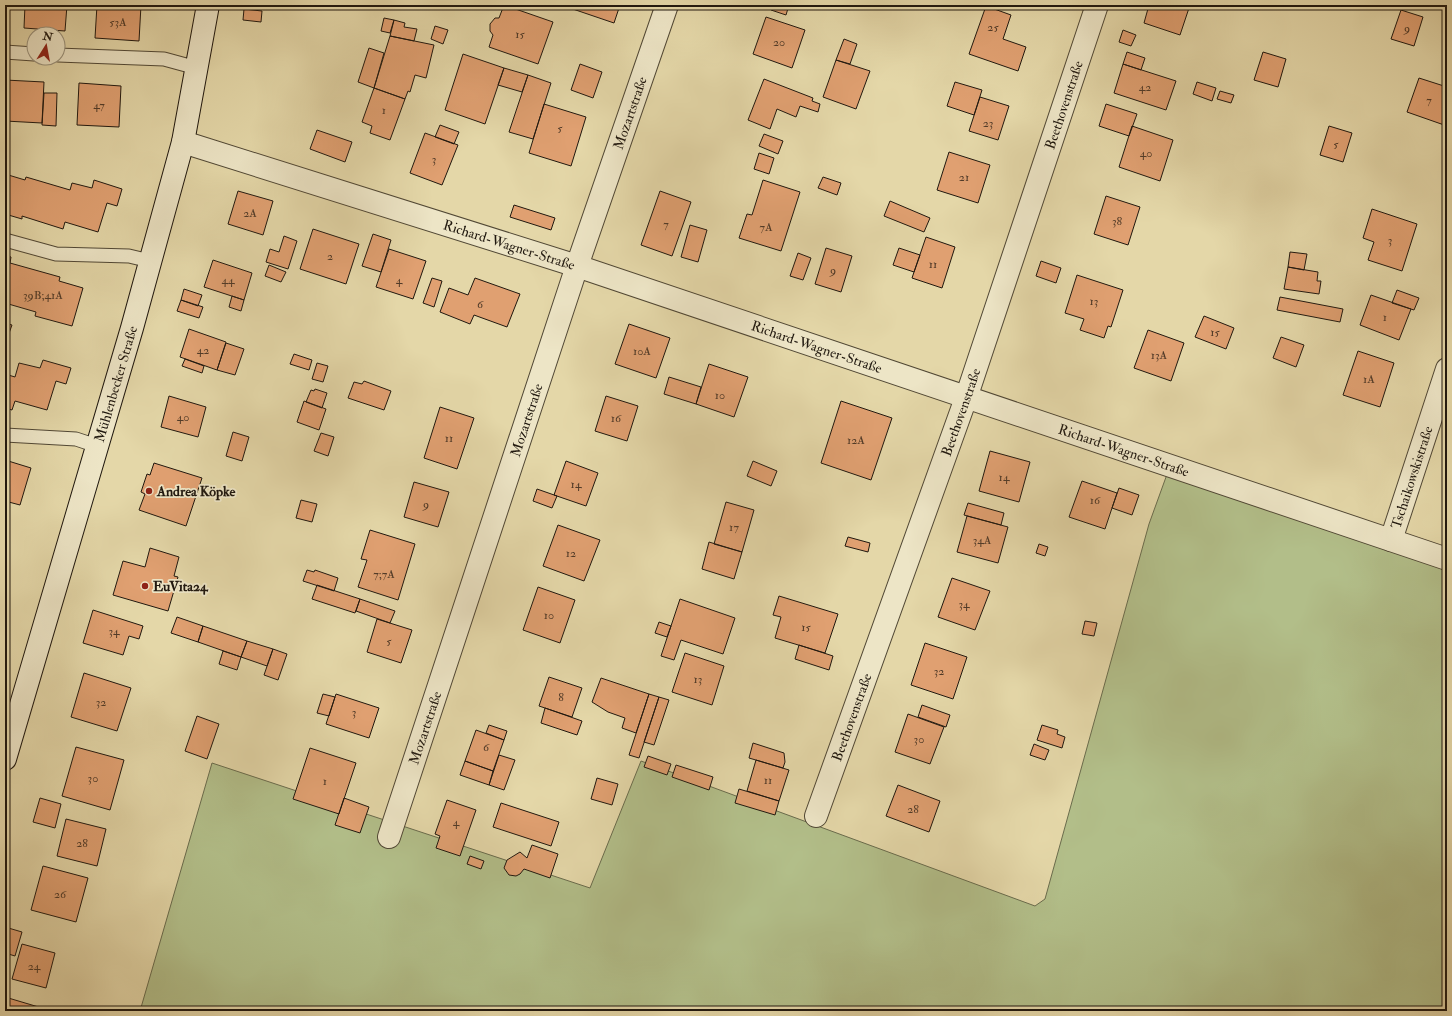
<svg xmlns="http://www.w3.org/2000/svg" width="1452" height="1016" viewBox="0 0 1452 1016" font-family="'IM FELL Double Pica',serif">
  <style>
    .green { fill: #b2be89; stroke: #696b4c }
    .building { fill: #e0a071; stroke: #20180f }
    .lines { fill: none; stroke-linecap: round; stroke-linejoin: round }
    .service-casing { stroke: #514835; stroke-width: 15 }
    .minor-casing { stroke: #514835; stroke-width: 24 }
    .secondary-casing { stroke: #20180f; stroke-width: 24 }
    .service { stroke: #ede5c6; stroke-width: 13 }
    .minor { stroke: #ede5c6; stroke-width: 22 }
    .secondary { stroke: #ede5c6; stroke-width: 22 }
    .poi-dot { fill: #8f2418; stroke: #ede5c6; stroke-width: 1.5 }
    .labels { text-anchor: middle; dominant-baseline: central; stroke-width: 3.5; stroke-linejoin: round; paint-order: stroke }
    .number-label { font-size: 12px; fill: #503a28 }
    .street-label { font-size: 14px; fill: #20180f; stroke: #ede5c6 }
    .poi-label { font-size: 14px; font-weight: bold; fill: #20180f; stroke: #ede5c6; text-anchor: start }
  </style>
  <rect width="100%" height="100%" fill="#e4d7a8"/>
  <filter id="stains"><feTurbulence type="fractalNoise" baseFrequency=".005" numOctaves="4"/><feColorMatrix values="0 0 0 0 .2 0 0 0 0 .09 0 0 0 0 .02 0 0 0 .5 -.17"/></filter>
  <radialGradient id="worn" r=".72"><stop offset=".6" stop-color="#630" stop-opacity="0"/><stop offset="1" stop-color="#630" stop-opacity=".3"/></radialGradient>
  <!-- green -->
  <path class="green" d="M1170,466L1447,559V1011H140L212,763L590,888L641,761L1035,906L1045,899L1149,524Z"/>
  <!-- building -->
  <path class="building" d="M25,5H67L65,31L24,28Z
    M97,5H141L139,41L95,38Z
    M504,5L553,22L538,64L489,47L493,35L490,31V24L495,18H499Z
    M561,5H620L614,23Z
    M772,5H789L786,15L771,10Z
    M1149,5H1190L1180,35L1144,23Z
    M986,6L1011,15L1003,39L1026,47L1018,71L969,54Z
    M244,9L262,11L261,22L243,20Z
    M1401,10L1423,17L1414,46L1391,39Z
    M766,17L805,30L792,68L753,54Z
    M384,18L394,20L390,33L381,31Z
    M394,20L405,23L404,27L417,29L414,41L390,36Z
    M435,26L448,30L443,44L431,39Z
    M1123,30L1136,35L1131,46L1119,42Z
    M390,36L434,45L426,78L415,75L410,92L408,91L405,99L374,88Z
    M844,39L857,44L850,64L836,60Z
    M369,48L384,53L374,88L358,82Z
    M1127,52L1145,58L1141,70L1123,64Z
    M1263,52L1286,59L1278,87L1254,80Z
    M463,54L504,68L485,124L445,110Z
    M836,60L870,71L856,109L823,97Z
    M580,64L602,72L593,98L571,90Z
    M1123,64L1176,81L1166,110L1114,93Z
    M504,68L528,75L522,92L498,85Z
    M528,75L551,83L533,139L509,132Z
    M1419,78L1447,87V126L1407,112Z
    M764,79L813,98L812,101L820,104L818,112L800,106L796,117L777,109L770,129L748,120Z
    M5,80L44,82L42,123L5,121Z
    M955,82L982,90L974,115L947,106Z
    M1197,82L1216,88L1212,101L1193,94Z
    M79,83L121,86L119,127L77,125Z
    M374,88L405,99L390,140L370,133L372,126L362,122Z
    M1220,91L1234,95L1231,103L1217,99Z
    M44,93H57L56,126L42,125Z
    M980,97L1009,106L998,140L969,131Z
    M544,104L586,117L571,166L529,153Z
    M1106,104L1137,114L1129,136L1099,126Z
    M440,125L459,132L454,144L435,137Z
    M1132,126L1173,140L1160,181L1119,167Z
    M1329,126L1352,133L1343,162L1320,155Z
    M317,130L352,142L345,162L310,149Z
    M425,133L458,145L442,185L410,173Z
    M764,134L783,141L778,154L759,146Z
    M949,152L990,165L978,203L937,190Z
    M759,153L774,158L769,174L754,169Z
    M5,174L25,180L26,177L70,190L72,183L92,188L94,180L122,189L117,206L107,203L98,232L65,222L63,229L22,216V219L5,214Z
    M823,177L841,183L837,195L818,188Z
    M763,180L800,192L781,251L739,238L747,214L752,215Z
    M238,191L273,201L263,235L228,224Z
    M660,191L691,202L672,256L641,245Z
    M1106,196L1140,207L1128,245L1094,234Z
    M890,201L930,218L924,232L884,216Z
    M514,205L555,218L551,230L510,217Z
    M1372,209L1417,224L1402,271L1368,260L1374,242L1363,238Z
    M690,225L707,230L698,262L681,257Z
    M313,229L359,244L346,284L300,269Z
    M373,234L391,240L381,272L362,266Z
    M284,236L297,241L288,269L266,262L270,249L279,252Z
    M926,237L955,247L942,288L912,278Z
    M826,248L852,256L841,292L815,284Z
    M899,248L920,255L914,272L893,265Z
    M389,249L426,261L413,299L376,287Z
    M1290,252L1307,254L1304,270L1288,267Z
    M798,253L811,258L803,280L790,276Z
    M5,255L11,257L10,263L60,277L59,281L83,288L72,326L35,316L36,312L5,303Z
    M213,260L252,273L244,300L204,287Z
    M1041,261L1061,268L1056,283L1036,276Z
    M269,265L286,272L281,282L265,276Z
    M1288,267L1318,272L1317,281H1321L1319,294L1284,289Z
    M1077,275L1123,290L1111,327L1108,326L1104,338L1080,330L1084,319L1065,313Z
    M432,278L442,281L434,307L423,303Z
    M475,278L520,294L507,327L474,315L470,324L440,312L449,288L468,295Z
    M184,289L202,295L198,306L181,300Z
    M1397,290L1419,298L1414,310L1392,303Z
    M1371,295L1411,309L1399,340L1360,325Z
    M232,296L244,300L241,311L229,307Z
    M1280,297L1343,309L1340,322L1277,310Z
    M181,300L203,307L199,318L177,311Z
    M1204,316L1234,328L1226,349L1195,337Z
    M5,323L12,325L8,336L5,335Z
    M629,324L670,338L656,378L615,364Z
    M189,329L226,342L217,370L180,357Z
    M1148,330L1184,343L1171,381L1134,368Z
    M1281,337L1304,345L1296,367L1273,358Z
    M226,343L244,349L235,375L217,370Z
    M1358,351L1394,363L1380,407L1343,395Z
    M294,354L312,360L309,370L290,364Z
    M185,359L204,366L202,373L182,366Z
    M43,360L71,368L66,384L56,381L47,410L15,401L12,410L5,408V374L15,377L19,363L40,368Z
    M317,363L328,366L323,382L312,379Z
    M709,364L748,377L734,417L696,404Z
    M669,377L701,387L696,404L664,394Z
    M364,381L391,391L384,410L348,398L354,382L362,384Z
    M315,389L327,393L322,408L306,402L311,390L314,391Z
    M169,396L206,407L198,437L161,427Z
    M606,396L638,406L627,441L595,431Z
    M304,401L326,409L319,430L297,422Z
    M841,401L892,418L871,480L821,463Z
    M440,407L474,418L457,469L424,458Z
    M233,432L249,437L242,461L226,456Z
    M321,433L334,437L328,456L314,451Z
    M990,451L1030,462L1019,502L979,491Z
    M5,460L31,468L20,505L5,501Z
    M566,461L598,473L586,506L554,495Z
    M753,461L777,471L771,486L747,476Z
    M154,463L202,478L186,526L139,510L145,494L141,492L147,474L150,475Z
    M1082,481L1117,493L1105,529L1069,517Z
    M414,482L449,492L438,527L404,517Z
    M1119,488L1139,495L1132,515L1112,508Z
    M537,489L557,496L552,508L533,501Z
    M301,500L317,504L312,522L296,518Z
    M726,502L754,510L742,552L714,544Z
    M968,503L1004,513L1001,525L964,515Z
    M967,516L1008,527L998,563L957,552Z
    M558,525L600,540L584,581L543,566Z
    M370,530L415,544L398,600L358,587L367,560L361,559Z
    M848,537L870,543L868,552L845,546Z
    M709,542L742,552L734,579L702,569Z
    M1039,544L1048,547L1045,556L1036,553Z
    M150,548L179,557L174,576L178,577L168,611L113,595L123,561L145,567Z
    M307,570L314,572L315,570L338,578L334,591L303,581Z
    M952,578L990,591L975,630L938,617Z
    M317,585L360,599L355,613L312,599Z
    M538,587L575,600L560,643L523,630Z
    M779,596L838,614L825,653L775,638L781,617L773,615Z
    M360,599L395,611L390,623L356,611Z
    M680,599L735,618L723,654L681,640L674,660L661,656Z
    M93,610L143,626L139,639L129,636L123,655L83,643Z
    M177,617L203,626L198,642L171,633Z
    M377,619L412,630L401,663L367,652Z
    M1085,621L1097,623L1094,636L1082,634Z
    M659,622L671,626L667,637L655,633Z
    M203,626L247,641L241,657L198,642Z
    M247,641L273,649L267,666L241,657Z
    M925,643L967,657L953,699L911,685Z
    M799,645L833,656L829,670L795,659Z
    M273,649L287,654L278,680L264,675Z
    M223,651L241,657L237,670L219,664Z
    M685,653L724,666L712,705L672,692Z
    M84,673L131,688L117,731L71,717Z
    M549,677L582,688L572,717L539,706Z
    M601,678L649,694L636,733L622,728L625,718L608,712L592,702Z
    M323,694L335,697L329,716L317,713Z
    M336,694L379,708L369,738L326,724Z
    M649,694L659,697L639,758L629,755Z
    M659,697L669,700L654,745L644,742Z
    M922,705L950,715L946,727L918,717Z
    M545,708L582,721L577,735L541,723Z
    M908,714L944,727L930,764L895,752Z
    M197,716L219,724L207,759L185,751Z
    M489,725L507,731L504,740L486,733Z
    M1042,725L1058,730L1057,734L1065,737L1062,748L1037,740Z
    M476,730L504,740L493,771L465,761Z
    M753,743L784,753L785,762L783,768L749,758Z
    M1034,744L1049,750L1045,760L1030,755Z
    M76,747L124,760L110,810L62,796Z
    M310,748L356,763L339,814L293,799Z
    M499,755L515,760L504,790L489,785Z
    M648,756L671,764L667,775L644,767Z
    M756,760L789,770L779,801L747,791Z
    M465,761L493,771L489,785L460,775Z
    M676,765L713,777L709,790L672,777Z
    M597,778L618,784L612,805L591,799Z
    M898,785L940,801L929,832L886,816Z
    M739,789L779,801L775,815L735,803Z
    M40,798L61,804L55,828L33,822Z
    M344,798L369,807L360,833L335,825Z
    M447,800L476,810L460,856L436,848L440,836L435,834Z
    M501,803L559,822L551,846L493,827Z
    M66,819L106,829L97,866L57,856Z
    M532,845L558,854L550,878L524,869L520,874L516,876L509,875L504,868L507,860L520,852L527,858Z
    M470,856L484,861L481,869L467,864Z
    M43,866L88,878L76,922L31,910Z
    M5,927L22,932L15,956L5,953Z
    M22,944L55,953L46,988L12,979Z
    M5,997L52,1011H5Z"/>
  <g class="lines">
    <defs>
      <path id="service" d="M5,52L34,54
        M58,55L164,59L197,68
        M5,240L56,254L129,256L150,261
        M5,435L76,439L97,446"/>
      <g id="minor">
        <path id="s1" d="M183,142L577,266L1447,559"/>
        <path id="s2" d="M1391,540L1447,369"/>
        <path id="s3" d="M816,816L966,398L1097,5"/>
        <path id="s4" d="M389,837L577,266L667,5"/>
      </g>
      <g id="secondary">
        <path id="s5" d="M5,759L132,328L183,142L208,5"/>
      </g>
    </defs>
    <!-- service casing -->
    <use href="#service" class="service-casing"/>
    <!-- minor casing -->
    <use href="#minor" class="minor-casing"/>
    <!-- secondary casing -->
    <use href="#secondary" class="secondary-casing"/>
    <!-- service -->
    <use href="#service" class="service"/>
    <!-- minor -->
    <use href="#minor" class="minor"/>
    <!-- secondary -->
    <use href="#secondary" class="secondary"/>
  </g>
  <!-- markers -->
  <g class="poi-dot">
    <circle cx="149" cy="491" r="4"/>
    <circle cx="145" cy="586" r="4"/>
  </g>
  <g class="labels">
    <!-- number labels -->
    <g class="number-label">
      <text x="118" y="22">53A</text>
      <text x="993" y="27">25</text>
      <text x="1407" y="28">9</text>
      <text x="520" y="34">15</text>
      <text x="779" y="42">20</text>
      <text x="1145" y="87">42</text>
      <text x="1429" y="100">7</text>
      <text x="99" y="105">47</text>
      <text x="384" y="110">1</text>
      <text x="988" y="123">23</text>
      <text x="560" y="128">5</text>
      <text x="1336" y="144">5</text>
      <text x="1146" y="153">40</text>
      <text x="434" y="159">3</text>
      <text x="964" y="177">21</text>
      <text x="250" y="213">2A</text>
      <text x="1117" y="221">38</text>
      <text x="666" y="224">7</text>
      <text x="766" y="227">7A</text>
      <text x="1390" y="240">3</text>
      <text x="330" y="256">2</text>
      <text x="933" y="264">11</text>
      <text x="833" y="270">9</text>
      <text x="228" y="280">44</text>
      <text x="399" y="280">4</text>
      <text x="43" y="295">39B;41A</text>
      <text x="1094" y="301">13</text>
      <text x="480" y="304">6</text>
      <text x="1385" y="317">1</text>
      <text x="1215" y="332">15</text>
      <text x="203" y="350">42</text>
      <text x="642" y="351">10A</text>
      <text x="1159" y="355">13A</text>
      <text x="1369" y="379">1A</text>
      <text x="720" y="395">10</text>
      <text x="183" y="417">40</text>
      <text x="616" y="418">16</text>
      <text x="449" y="438">11</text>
      <text x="856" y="440">12A</text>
      <text x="1004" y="477">14</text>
      <text x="576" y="484">14</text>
      <text x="1095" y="500">16</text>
      <text x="426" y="504">9</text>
      <text x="734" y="527">17</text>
      <text x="982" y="540">34A</text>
      <text x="571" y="553">12</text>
      <text x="384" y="574">7;7A</text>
      <text x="964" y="604">34</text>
      <text x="549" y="615">10</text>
      <text x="806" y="627">15</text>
      <text x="114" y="631">34</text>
      <text x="389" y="641">5</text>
      <text x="939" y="671">32</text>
      <text x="698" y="679">13</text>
      <text x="561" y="697">8</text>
      <text x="101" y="702">32</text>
      <text x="354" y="712">3</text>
      <text x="919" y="739">30</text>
      <text x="486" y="747">6</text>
      <text x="93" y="778">30</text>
      <text x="768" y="780">11</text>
      <text x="325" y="781">1</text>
      <text x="913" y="809">28</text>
      <text x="456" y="822">4</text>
      <text x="82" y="843">28</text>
      <text x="60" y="894">26</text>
      <text x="34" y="966">24</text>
    </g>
    <!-- street labels -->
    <g class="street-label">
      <text stroke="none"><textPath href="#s3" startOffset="753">Beethovenstraße</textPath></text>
      <text stroke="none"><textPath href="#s4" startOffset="763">Mozartstraße</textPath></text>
      <text stroke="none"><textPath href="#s1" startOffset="342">Richard-Wagner-Straße</textPath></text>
      <text stroke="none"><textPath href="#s1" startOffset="666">Richard-Wagner-Straße</textPath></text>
      <text stroke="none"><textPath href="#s5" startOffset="391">Mühlenbecker Straße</textPath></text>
      <text stroke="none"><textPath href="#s3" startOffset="429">Beethovenstraße</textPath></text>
      <text stroke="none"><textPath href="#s4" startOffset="439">Mozartstraße</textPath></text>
      <text stroke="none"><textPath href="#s1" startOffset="990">Richard-Wagner-Straße</textPath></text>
      <text stroke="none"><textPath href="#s2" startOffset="66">Tschaikowskistraße</textPath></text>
      <text stroke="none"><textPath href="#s3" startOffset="105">Beethovenstraße</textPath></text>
      <text stroke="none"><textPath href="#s4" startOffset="115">Mozartstraße</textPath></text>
    </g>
    <!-- poi labels -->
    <g class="poi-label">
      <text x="157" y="491">Andrea Köpke</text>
      <text x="153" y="586">EuVita24</text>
    </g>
  </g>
  <!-- margin -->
  <rect width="1452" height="1016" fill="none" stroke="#e4d7a8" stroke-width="20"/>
  <rect x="6" y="6" width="1440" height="1004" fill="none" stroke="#20180f" stroke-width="2"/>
  <rect x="10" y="10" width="1432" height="996" fill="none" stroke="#20180f"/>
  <!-- north arrow -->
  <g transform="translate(46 46) rotate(11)"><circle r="19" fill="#ede5c6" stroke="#9b937d"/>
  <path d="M0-3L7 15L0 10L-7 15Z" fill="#8f2418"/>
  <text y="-6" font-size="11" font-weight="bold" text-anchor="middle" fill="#20180f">N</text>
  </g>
  <rect width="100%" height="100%" filter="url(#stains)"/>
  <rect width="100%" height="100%" fill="url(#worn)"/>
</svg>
